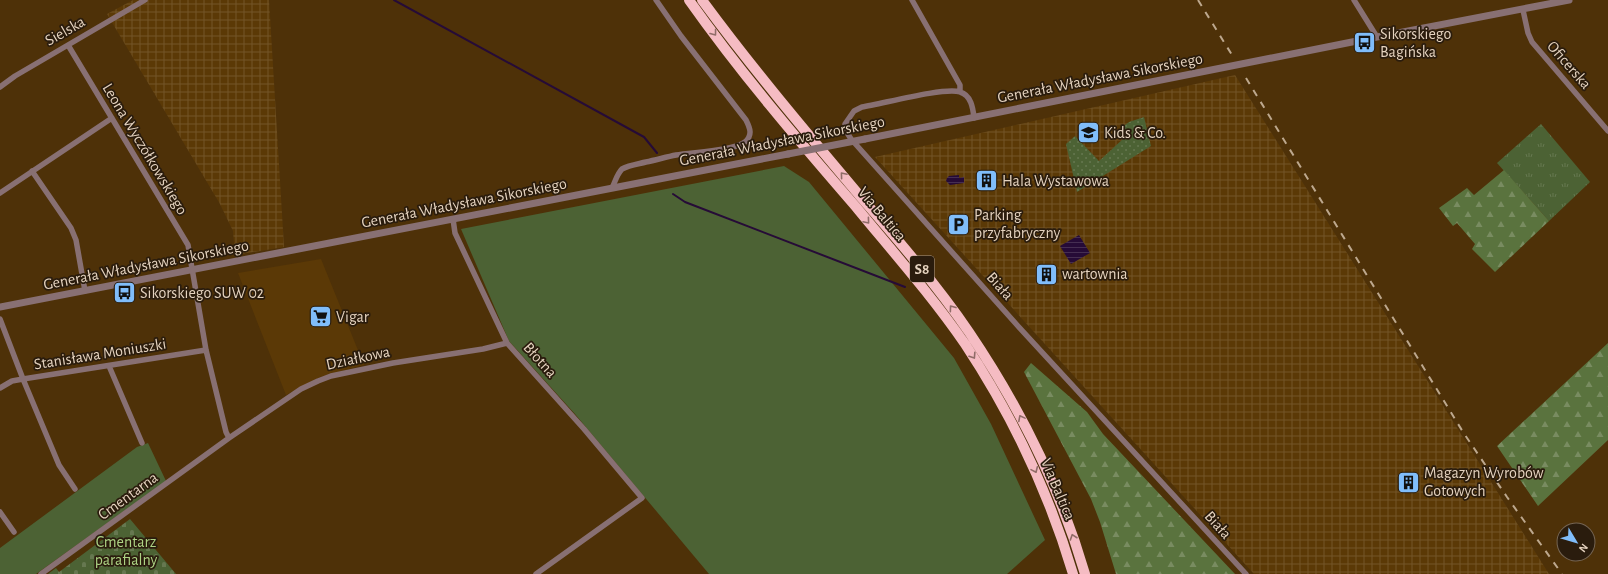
<svg xmlns="http://www.w3.org/2000/svg" width="1608" height="574" viewBox="0 0 1608 574" font-family="'Alegreya Sans',sans-serif">
  <style>
    .built { fill: #5b3906 }
    .industrial { fill: url(#industrial-grid) }
    .grass { fill: url(#grass-tufts) }
    .forest { fill: url(#forest-firs) }
    .cemetery { fill: url(#cemetery-stones) }
    .park { fill: url(#park-dots) }
    .garden { fill: #4c6234 }
    .water { fill: url(#water-rules) }
    .lines { fill: none; stroke-linecap: round; stroke-linejoin: round }
    .stream { stroke: #260b37; stroke-width: 2 }
    .minor { stroke: #887073; stroke-width: 5.5 }
    .tertiary { stroke: #887073; stroke-width: 7 }
    .motorway { stroke: #f5bcc3; stroke-width: 10 }
    .rail { stroke: #bda88e; stroke-width: 2; stroke-dasharray: 7 7; stroke-linecap: butt }
    .tertiary-bridge { stroke: #887073; stroke-width: 7 }
    .oneway { stroke: #906c68 }
    .labels { text-anchor: middle; dominant-baseline: central; stroke-width: 3.5; stroke-linejoin: round; paint-order: stroke }
    .shield { fill: #2a1c0d; stroke: #ad9c8a; stroke-width: 1 }
    .shield-label { font-size: 15px; font-weight: bold; fill: #e5d3bf }
    .street-label { font-size: 16px; fill: #e5d3bf; stroke: #2a1c0d }
    .poi-label { font-size: 16px; fill: #e5d3bf; stroke: #2a1c0d; text-anchor: start }
    .park-label { font-size: 16px; fill: #add384; stroke: #2a1c0d }
  </style>
  <defs>
    <pattern id="industrial-grid" width="8" height="8" patternUnits="userSpaceOnUse"><rect width="8" height="8" fill="#5b3906"/><path d="M0 4h8M4 0v8" fill="none" stroke="#725528"/></pattern>
    <pattern id="grass-tufts" width="24" height="20" patternUnits="userSpaceOnUse"><rect width="24" height="20" fill="#4c6234"/><path d="M3 7l-1-3M5 7V3M7 7l1-3M15 17l-1-3M17 17v-4M19 17l1-3" fill="none" stroke="#667850"/></pattern>
    <pattern id="forest-firs" width="22" height="20" patternUnits="userSpaceOnUse"><rect width="22" height="20" fill="#5a733e"/><path d="M5 1l3.5 6h-7zM16 11l3.5 6h-7z" fill="#798c61"/></pattern>
    <pattern id="cemetery-stones" width="16" height="16" patternUnits="userSpaceOnUse"><rect width="16" height="16" fill="#4c6234"/><path d="M2 7V4a2 2 0 0 1 4 0v3zM10 15v-3a2 2 0 0 1 4 0v3z" fill="#667850"/></pattern>
    <pattern id="park-dots" width="8" height="8" patternUnits="userSpaceOnUse"><rect width="8" height="8" fill="#4c6234"/><path d="M2 2h.1M6 6h.1" fill="none" stroke="#667850" stroke-width="1.8" stroke-linecap="round"/></pattern>
    <pattern id="water-rules" width="6" height="5" patternUnits="userSpaceOnUse"><rect width="6" height="5" fill="#260b37"/><path d="M0 2.5h6" fill="none" stroke="#452e52"/></pattern>
  </defs>
  <rect width="100%" height="100%" fill="#4e3108"/>
  <!-- built -->
  <path class="built" d="M321,259L364,365L320,377L286,395L238,273Z"/>
  <!-- industrial -->
  <path class="industrial" d="M133,0H269L284,247L235,255L233,231L220,204L107,14Z
    M1235,75L1549,574H1254L875,157Z"/>
  <!-- grass -->
  <path class="grass" d="M1541,124L1590,182L1549,221L1497,163Z"/>
  <!-- forest -->
  <path class="forest" d="M1504,170L1549,221L1495,272L1472,249L1475,244L1457,223L1453,226L1439,208L1467,188L1474,195Z
    M1608,343V440L1538,506L1497,446Z
    M1031,363L1087,412L1103,434L1235,574H1116L1100,522L1091,499L1024,372Z"/>
  <!-- cemetery -->
  <path class="cemetery" d="M130,519L176,574H48L56,568L59,572Z"/>
  <!-- park -->
  <path class="park" d="M1144,117L1151,146L1077,192L1066,144L1075,136L1099,161L1123,139L1117,131L1129,122Z"/>
  <!-- garden -->
  <path class="garden" d="M784,166L809,182L954,358L991,424L1045,540L1007,574H709L575,414L509,341L461,229Z
    M148,443L166,481L36,574H0V548L137,447Z"/>
  <!-- water -->
  <path class="water" d="M959,175V178L964,177V183L950,185L946,181L947,178L949,176Z
    M1079,235L1090,253L1071,264L1060,246Z"/>
  <g class="lines">
    <!-- stream -->
    <path class="stream" d="M394,0L644,137L657,153
      M673,194L685,202L905,287"/>
    <!-- minor -->
    <path class="minor" d="M912,0L960,85V92
      M1354,0L1377,37
      M1523,10L1528,33L1532,42L1608,131
      M68,45L188,245L206,350L226,432L229,438
      M0,87L15,76L145,0
      M974,118C973,108 971,95 960,92C944,87 882,104 862,107L854,111L845,124L846,131L851,139L1017,325L1246,574
      M32,171L71,228L76,240L85,291
      M612,188C615,182 617,174 622,169C629,165 638,164 646,162C656,160 666,157 676,155C692,152 733,151 745,142C753,135 750,128 746,120L681,36L656,0
      M0,193L112,118
      M453,219L455,233L507,343L584,429L642,498L536,574
      M0,319L23,379L59,465L75,489
      M109,366L142,443
      M0,388L12,381L23,379L206,350
      M0,512L14,532
      M41,574L229,438L301,389L318,381L331,376L393,363L483,349L507,343"/>
    <!-- tertiary -->
    <path class="tertiary" d="M865,139L1377,37L1569,0
      M0,307L788,154"/>
    <!-- motorway -->
    <path class="motorway" d="M689,0C740,72 798,140 856,207C893,252 932,296 965,344C1012,415 1049,493 1073,574
      M702,0C752,68 806,132 860,196C898,240 936,284 969,332C1019,406 1060,488 1085,574"/>
    <!-- rail -->
    <path class="rail" d="M1198,0L1232,55
      M1246,78L1463,432L1507,497L1562,574"/>
    <!-- tertiary-bridge -->
    <path class="tertiary-bridge" d="M788,154L865,139"/>
  </g>
  <!-- one-way arrows -->
  <defs><path id="oneway-chevron" d="M-2-3.5L2.5 0L-2 3.5" fill="none" stroke-width="1.6" stroke-linecap="round" stroke-linejoin="round"/></defs>
  <g class="oneway">
    <use href="#oneway-chevron" transform="translate(714 33) rotate(53)"/>
    <use href="#oneway-chevron" transform="translate(843 175) rotate(-130)"/>
    <use href="#oneway-chevron" transform="translate(867 221) rotate(50)"/>
    <use href="#oneway-chevron" transform="translate(952 308) rotate(-126)"/>
    <use href="#oneway-chevron" transform="translate(973 356) rotate(57)"/>
    <use href="#oneway-chevron" transform="translate(1021 418) rotate(-118)"/>
    <use href="#oneway-chevron" transform="translate(1035 470) rotate(66)"/>
    <use href="#oneway-chevron" transform="translate(1073 537) rotate(-109)"/>
  </g>
  <!-- icons -->
  <defs>
    <symbol id="bus-square" viewBox="-11 -11 22 22"><rect x="-9" y="-9" width="18" height="18" rx="4" fill="#80bdfa" stroke="#2a1c0d"/><path d="M-5-6H5V4H4V6H2V4H-2V6H-4V4H-5ZM-3.5-4V0h7V-4ZM-3.5 1.2v1.5H-2V1.2ZM2 1.2v1.5H3.5V1.2Z" fill="#111"/></symbol>
    <symbol id="school-square" viewBox="-11 -11 22 22"><rect x="-9" y="-9" width="18" height="18" rx="4" fill="#80bdfa" stroke="#2a1c0d"/><path d="M0-5L7-2L0 1L-7-2ZM-4 1L0 2.5L4 1V4Q0 6-4 4Z" fill="#111"/></symbol>
    <symbol id="building-square" viewBox="-11 -11 22 22"><rect x="-9" y="-9" width="18" height="18" rx="4" fill="#80bdfa" stroke="#2a1c0d"/><path d="M-4-6H4V6H1V3H-1V6H-4ZM-2.5-4.3h1.7v1.8h-1.7ZM.8-4.3h1.7v1.8H.8ZM-2.5-1h1.7V.8h-1.7ZM.8-1h1.7V.8H.8Z" fill="#111"/></symbol>
    <symbol id="parking-square" viewBox="-11 -11 22 22"><rect x="-9" y="-9" width="18" height="18" rx="4" fill="#80bdfa" stroke="#2a1c0d"/><path d="M-3.5-5.5H1a3.5 3.5 0 0 1 0 7H-1V5.5H-3.5ZM-1-3.4V-.6H.8a1.4 1.4 0 0 0 0-2.8Z" fill="#111"/></symbol>
    <symbol id="supermarket-square" viewBox="-11 -11 22 22"><rect x="-9" y="-9" width="18" height="18" rx="4" fill="#80bdfa" stroke="#2a1c0d"/><path d="M-6-5.5h2.5l.6 2H6L4.5 2H-2.5L-4.4-4H-6ZM-1.5 3.2a1.3 1.3 0 1 0 .1 0ZM3 3.2a1.3 1.3 0 1 0 .1 0Z" fill="#111"/></symbol>
  </defs>
  <g fill-rule="evenodd">
    <use href="#bus-square" x="1352" y="30" width="25" height="25"/>
    <use href="#school-square" x="1076" y="120" width="25" height="25"/>
    <use href="#building-square" x="974" y="168" width="25" height="25"/>
    <use href="#parking-square" x="946" y="212" width="25" height="25"/>
    <use href="#building-square" x="1034" y="262" width="25" height="25"/>
    <use href="#bus-square" x="112" y="280" width="25" height="25"/>
    <use href="#supermarket-square" x="308" y="304" width="25" height="25"/>
    <use href="#building-square" x="1396" y="470" width="25" height="25"/>
  </g>
  <g class="labels">
    <!-- shield labels -->
    <rect class="shield" x="910" y="256" width="24" height="26" rx="3"/>
    <g class="shield-label">
      <text x="922" y="269">S8</text>
    </g>
    <!-- street labels -->
    <g class="street-label">
      <text transform="translate(65 31) rotate(-30)">Sielska</text>
      <text transform="translate(1569 65) rotate(49)">Oficerska</text>
      <text transform="translate(1100 78) rotate(-11)">Generała Władysława Sikorskiego</text>
      <text transform="translate(782 141) rotate(-11)">Generała Władysława Sikorskiego</text>
      <text transform="translate(145 149) rotate(59)">Leona Wyczółkowskiego</text>
      <text transform="translate(464 203) rotate(-11)">Generała Władysława Sikorskiego</text>
      <text transform="translate(882 214) rotate(50)">Via Baltica</text>
      <text transform="translate(146 265) rotate(-11)">Generała Władysława Sikorskiego</text>
      <text transform="translate(1000 286) rotate(48)">Biała</text>
      <text transform="translate(100 354) rotate(-9)">Stanisława Moniuszki</text>
      <text transform="translate(358 358) rotate(-12)">Działkowa</text>
      <text transform="translate(540 360) rotate(48)">Błotna</text>
      <text transform="translate(1058 489) rotate(67)">Via Baltica</text>
      <text transform="translate(128 496) rotate(-36)">Cmentarna</text>
      <text transform="translate(1218 525) rotate(48)">Biała</text>
    </g>
    <!-- poi labels -->
    <g class="poi-label">
      <text x="1380" y="34">Sikorskiego<tspan x="1380" dy="18">Bagińska</tspan></text>
      <text x="1104" y="133">Kids &amp; Co.</text>
      <text x="1002" y="181">Hala Wystawowa</text>
      <text x="974" y="215">Parking<tspan x="974" dy="18">przyfabryczny</tspan></text>
      <text x="1062" y="274">wartownia</text>
      <text x="140" y="293">Sikorskiego SUW 02</text>
      <text x="336" y="317">Vigar</text>
      <text x="1424" y="473">Magazyn Wyrobów<tspan x="1424" dy="18">Gotowych</tspan></text>
    </g>
    <!-- park labels -->
    <g class="park-label">
      <text x="126" y="542">Cmentarz<tspan x="126" dy="18">parafialny</tspan></text>
    </g>
  </g>
  <!-- north arrow -->
  <g transform="translate(1576 542) rotate(128)"><circle r="19" fill="#2a1c0d" stroke="#756554"/>
  <path d="M0-3L7 15L0 10L-7 15Z" fill="#80bdfa"/>
  <text y="-6" font-size="11" font-weight="bold" text-anchor="middle" fill="#e5d3bf">N</text>
  </g>
</svg>
